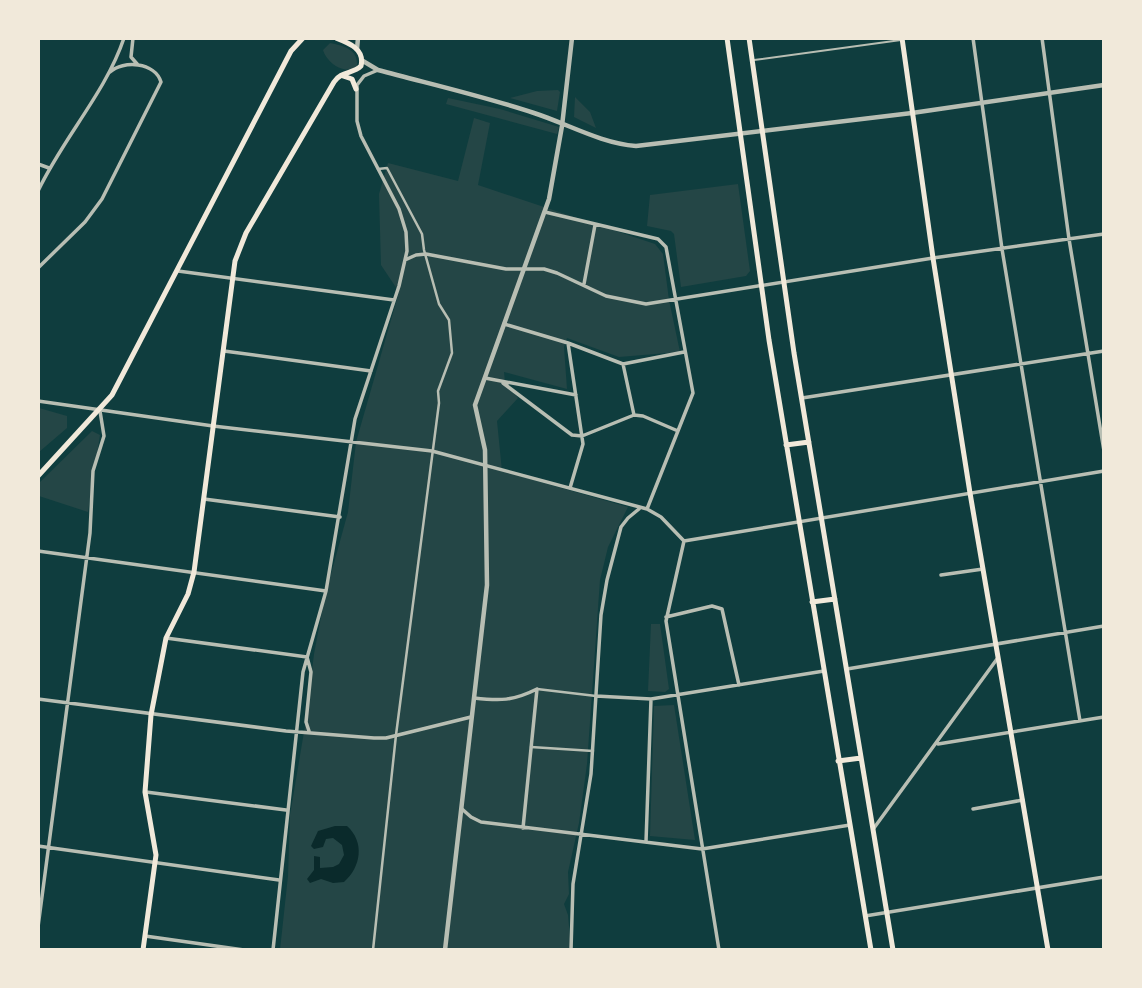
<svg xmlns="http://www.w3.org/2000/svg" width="1142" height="988" viewBox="0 0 1142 988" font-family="Figtree,sans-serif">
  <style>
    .green { fill: #244646 }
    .water { fill: #0a2a2b }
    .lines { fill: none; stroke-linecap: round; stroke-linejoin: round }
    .service { stroke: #b8beb3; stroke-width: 2 }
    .pedestrian { stroke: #b8beb3; stroke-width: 2.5 }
    .minor { stroke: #b8beb3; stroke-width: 3.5 }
    .tertiary { stroke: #b8beb3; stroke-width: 4.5 }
    .secondary { stroke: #f1e9da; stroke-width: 5 }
  </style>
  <rect width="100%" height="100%" fill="#0f3d3e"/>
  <!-- green -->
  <path class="green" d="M330,43C344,46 358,49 357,66C345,76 327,63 323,50Z
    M558,90L560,92L557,111L510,98L537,91Z
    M575,97L590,112L596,128L574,117Z
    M448,98L500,109L559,127L557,134L446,104Z
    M474,118L490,123L478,185L655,244L663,254L669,300L680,352L619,357L567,338L564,347L567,389L504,372L505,382L518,398L497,421L502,471L628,507L608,547L600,580L587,764L579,823L568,872L569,894L564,904L568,915L571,949L280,950L288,876L290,815L306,720L314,654L325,596L348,512L356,442L399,292L381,265L379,194L388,163L458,181Z
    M738,184L750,271L746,276L681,287L674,234L671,231L647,226L650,195Z
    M39,408L67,416V428L39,452Z
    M92,431L100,435L88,512L39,496V483Z
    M651,624H660L669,689L665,692L648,691Z
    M674,705L695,840L650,836L654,706Z"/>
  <!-- water -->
  <path class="water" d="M335,826H347C365,842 361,867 344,882L333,883L321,879L310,883L307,879L314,870V856L320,857V868L333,867L339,864L344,855L342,845L333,838L326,839L323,847L314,849L311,846L318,831Z"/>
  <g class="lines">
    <!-- service -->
    <path class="service" d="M754,60L901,40"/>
    <!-- pedestrian -->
    <path class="pedestrian" d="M537,689L596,696
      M531,747L593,751
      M373,950L396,735L439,403L438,391L452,353L449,320L439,304L424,250L422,234L387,168L378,169"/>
    <!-- minor -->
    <path class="minor" d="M133,38L131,57L138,65
      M973,38L1002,249L1080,721
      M1042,38L1069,239L1104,451
      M38,164L49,168
      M38,191C63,138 106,92 124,38
      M545,212L658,239L666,247L693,393L647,509
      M405,260L416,255L426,254L506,269H544L557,273L606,296L646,304L933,258L1104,234
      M38,268L85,222L102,199L161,82C155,62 123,60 110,72
      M178,271L394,300
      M584,284L595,225
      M504,324L568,343L623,364L684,352
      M568,343L583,444L570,488
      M224,351L371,371
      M623,364L634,415
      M485,378L576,395
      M503,383L572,435L582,436L634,415L643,416L678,431
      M802,398L1104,351
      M38,401L213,426L432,451L647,509L661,517L684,541
      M204,499L340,517
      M684,541L1104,471
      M684,541L666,621L719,950
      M38,551L326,591
      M941,575L983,569
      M666,617L712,606L722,609L739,685
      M166,638L307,657L311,672L306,722L309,731
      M847,669L1104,626
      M596,696L651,699L824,671
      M474,698C500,701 513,701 537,689
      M38,699L286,731L374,738H386L471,717
      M938,744L1104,717
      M146,792L286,810
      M462,809L471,817L481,822L702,849L850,825
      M973,809L1023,800
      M523,828L537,689
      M874,828L997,659
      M646,842L651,699
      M38,846L279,880
      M865,916L1104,877
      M38,927L90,533L93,471L104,436L100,411
      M145,936L244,950
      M273,950L303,672L326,591L355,419L399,286L407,251L406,232L399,209L361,136L357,121V85L364,76L378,70
      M571,950L573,884L591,774L601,615L607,580L621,527L628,518L639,509"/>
    <!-- tertiary -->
    <path class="tertiary" d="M357,49L358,38
      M363,61L378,70C430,84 483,96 534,113C568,124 600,143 636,146L912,113L1104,85
      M445,950L487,585L485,450L475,405L549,199L562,126L572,38"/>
    <!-- secondary -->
    <path class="secondary" d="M727,38L769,340L871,950
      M749,38L794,353L893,950
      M902,38L933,258L970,493L1048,950
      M343,76L352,79L356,89
      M786,445L809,442
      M38,476L112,395L291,51L303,38
      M812,602L835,599
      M838,761L861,758
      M143,950L156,855L145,792L151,715L166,638L188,594L194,572L235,261L246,233L334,82C341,71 353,74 361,66C365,49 349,43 336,38"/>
  </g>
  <!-- border -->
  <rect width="1142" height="988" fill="none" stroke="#f1e9da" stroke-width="80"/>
</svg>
